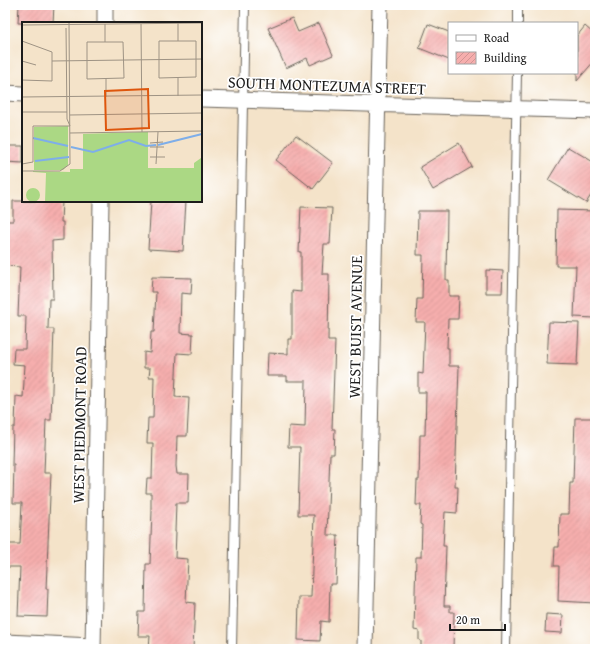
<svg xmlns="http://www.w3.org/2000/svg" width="600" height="654" viewBox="0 0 600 654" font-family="'Gentium Book Plus',serif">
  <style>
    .building { fill: url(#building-hatch) }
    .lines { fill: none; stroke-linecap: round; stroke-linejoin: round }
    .lane-casing { stroke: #686259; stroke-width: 10 }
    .street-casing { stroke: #686259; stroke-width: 17 }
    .lane { stroke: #fff; stroke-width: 8 }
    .street { stroke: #fff; stroke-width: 15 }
    .labels { text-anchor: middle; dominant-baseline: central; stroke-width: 3.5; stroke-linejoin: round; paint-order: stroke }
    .street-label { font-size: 16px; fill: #1c1c1c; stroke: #fff }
    .inset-river { fill: none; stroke: #7eaee9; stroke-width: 2 }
    .inset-road { fill: none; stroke: #9e9384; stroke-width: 1 }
    .view { fill: #de560d; fill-opacity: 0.15; stroke: #de560d; stroke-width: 2 }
    .inset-edge { fill: none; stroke: #1c1c1c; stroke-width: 2 }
  </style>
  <defs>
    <pattern id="building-hatch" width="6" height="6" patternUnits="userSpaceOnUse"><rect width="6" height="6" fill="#f6aead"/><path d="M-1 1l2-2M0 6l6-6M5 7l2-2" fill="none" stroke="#d29594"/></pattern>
  </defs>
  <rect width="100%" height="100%" fill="#fff"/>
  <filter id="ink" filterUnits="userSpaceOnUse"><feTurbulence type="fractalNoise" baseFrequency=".025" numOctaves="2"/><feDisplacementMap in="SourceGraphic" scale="8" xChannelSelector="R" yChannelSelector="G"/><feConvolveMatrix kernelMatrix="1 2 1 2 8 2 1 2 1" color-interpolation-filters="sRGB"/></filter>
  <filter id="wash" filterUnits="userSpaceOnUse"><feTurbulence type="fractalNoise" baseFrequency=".012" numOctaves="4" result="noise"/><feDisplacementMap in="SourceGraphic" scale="16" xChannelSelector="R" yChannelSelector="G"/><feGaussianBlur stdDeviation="0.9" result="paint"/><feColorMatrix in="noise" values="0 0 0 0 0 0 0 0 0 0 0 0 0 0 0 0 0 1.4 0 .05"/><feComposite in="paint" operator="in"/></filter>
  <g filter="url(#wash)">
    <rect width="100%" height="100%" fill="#f4e3c9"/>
    <g id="blocks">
      <!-- building -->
      <path class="building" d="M19,5H54L53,23H18Z
        M292,18L298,32L319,23L333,55L310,65L307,58L286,68L268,28Z
        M428,24L449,32V60L419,48Z
        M585,26L595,35V60L577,81V36Z
        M296,135L333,163L313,189L276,160Z
        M459,143L472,167L433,190L420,167Z
        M5,146H23V163L5,162Z
        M568,147L595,163V189L586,203L548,180Z
        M13,201H62L61,222H63V240L52,241L53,299H49L48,329H54L51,420H46L44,473H51L46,589H48L47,617L18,616L20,567H7L8,544H20L22,503H13L14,465H12L13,427H15L16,396L23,397L25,365L13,364L14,349H25L26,316H18L20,267L5,266V221H13Z
        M151,201H186L183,251L148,249Z
        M301,207L332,208L330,244H324L322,274H329L328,341H335L332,429H335L334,454H330L327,535H338L336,584H330L329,622L321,621L320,641L298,640L299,597H311L314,515H298L300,447H288L289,426L305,427L306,381H287V376H267L268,353L288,354V339H292V291L301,292V252H299Z
        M557,210L595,211V318L574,317L576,266H556Z
        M418,211H447L446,280H449V296H459L458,319H448L447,348H449V366H459L455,487H458L457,513L445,512L443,546H446L444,606H450V612H454L453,649H421V641L419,640V631L414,630L416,557H421L422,525L420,524L421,505H416L417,480H419L420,435H425L426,392H418V373L423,374L425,322H416L417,299H422L423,255H417Z
        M486,270L503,271L502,293H486Z
        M152,277L192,278L191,294L181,293L180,333L193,334L192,354L177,353L175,397L189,398L187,436H177L176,466L177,474H189L188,503H176L175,532H176L175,558L188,559L186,602L195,603L193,649H149L150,636H138L139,612H145L146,564H150L152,511L151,510V493H146L147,478H152L153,443H147L148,418H153L154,377H149L150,368H144V352L150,353L151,332H154L156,292H151Z
        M549,322L579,323L577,365L547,364Z
        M575,418H595V603L558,601L559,566H554L555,547H559L560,514H569L570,483H573Z
        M546,614L563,615L562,633L545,632Z"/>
    </g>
  </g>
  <g filter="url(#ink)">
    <use href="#blocks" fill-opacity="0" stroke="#686259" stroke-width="1"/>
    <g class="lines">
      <defs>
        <path id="lane" d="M518,23V5
          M232,649L245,5
          M506,649L517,73"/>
        <path id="street" d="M105,23V5
          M5,93L23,94
          M201,99L595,111
          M5,642L93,646
          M93,649L101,201
          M365,649L380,5"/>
      </defs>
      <!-- lane casing -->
      <use href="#lane" class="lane-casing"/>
      <!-- street casing -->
      <use href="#street" class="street-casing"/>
      <!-- lane -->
      <use href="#lane" class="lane"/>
      <!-- street -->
      <use href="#street" class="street"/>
    </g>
  </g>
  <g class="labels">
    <!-- street labels -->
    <g class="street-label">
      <text transform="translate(327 85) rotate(2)">SOUTH MONTEZUMA STREET</text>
      <text transform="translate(355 327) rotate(-89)">WEST BUIST AVENUE</text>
      <text transform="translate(79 425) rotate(-89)">WEST PIEDMONT ROAD</text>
    </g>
  </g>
  <!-- overview -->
  <g transform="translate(22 22)">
    <rect width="180" height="180" fill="#f4e3c9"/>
    <path d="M4 173a7 7 0 1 1 14 0a7 7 0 1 1-14 0Z" fill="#abd884"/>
    <path d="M46,104V143L41,148H12V105ZM120,110H126V146H172V141L179,136L180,180H23L24,151L11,150V149L48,150V147H61V112Z" fill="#abd884"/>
    <path class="inset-river" d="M11,116L46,124M136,123L180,112M49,125L71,130L107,118L124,124L134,123M13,139L47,135"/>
    <path class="inset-road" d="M156,1V19M83,2V20M119,2L120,110M0,3L180,1M0,19L30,30V59L0,58M137,19H174V55L137,56ZM65,20H101L102,56L65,57ZM0,39L14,43M30,39L180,37M156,56V74M0,75L180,73M84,75V56M0,90H45M48,93L180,91M48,111L180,109M128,121L141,120M128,125H142M128,135H143M0,142L11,140V104H48L45,97L44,6M134,142L136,110M0,149H38L48,142L47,0"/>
    <path class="view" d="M126,67L127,106L84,108L83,69Z"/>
    <rect width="180" height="180" class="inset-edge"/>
  </g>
  <!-- margin -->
  <rect width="600" height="654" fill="none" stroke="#fff" stroke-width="20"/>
  <!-- legend -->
  <rect x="448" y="22" width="130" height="52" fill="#ffffff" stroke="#a4a4a4"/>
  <rect x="456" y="35" width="20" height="6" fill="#ffffff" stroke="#a4a4a4"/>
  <text x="484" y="42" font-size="12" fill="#1c1c1c">Road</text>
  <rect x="456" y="52" width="20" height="12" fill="url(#building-hatch)" stroke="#a4a4a4"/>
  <text x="484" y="62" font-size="12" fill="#1c1c1c">Building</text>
  <!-- scale -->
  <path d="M450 624v6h55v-6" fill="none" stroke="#1c1c1c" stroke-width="2"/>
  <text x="456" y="624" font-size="12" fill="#1c1c1c" stroke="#ffffff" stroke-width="3" paint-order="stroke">20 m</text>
</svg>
